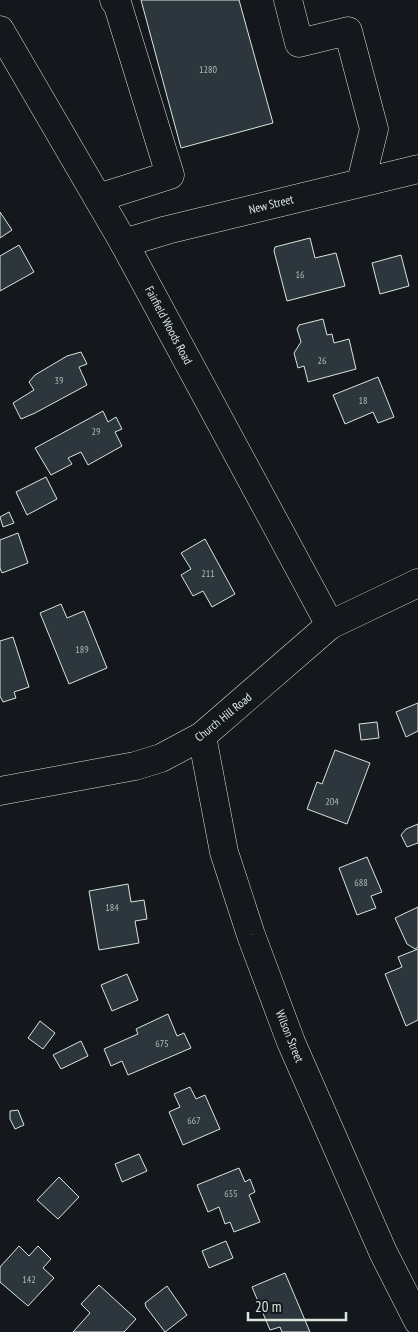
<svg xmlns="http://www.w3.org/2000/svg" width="418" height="1332" viewBox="0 0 418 1332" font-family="'PT Sans Narrow',sans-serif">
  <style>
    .building { fill: #2c363c; stroke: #d8e6dc }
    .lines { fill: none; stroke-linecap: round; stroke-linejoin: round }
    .minor-casing { stroke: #d8e6dc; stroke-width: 29 }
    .major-casing { stroke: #d8e6dc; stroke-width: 29 }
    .minor { stroke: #14181c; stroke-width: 28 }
    .major { stroke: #14181c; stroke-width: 28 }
    .labels { text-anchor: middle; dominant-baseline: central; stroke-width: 4; stroke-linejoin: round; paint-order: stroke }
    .number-label { font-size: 10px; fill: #adbab4 }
    .street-label { font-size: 12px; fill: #d8e6dc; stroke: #14181c }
  </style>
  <rect width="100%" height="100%" fill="#14181c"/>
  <!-- building -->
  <path class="building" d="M141,0H239L273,123L181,148Z
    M0,212L12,230L0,238Z
    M310,238L315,258L336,253L345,286L287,301L274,251L275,247Z
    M19,245L34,272L0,291V256Z
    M401,255L409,286L380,294L372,263Z
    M323,319L327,335L332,334L334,343L349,339L356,369L308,382L304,366L298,368L294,353L301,342L297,329L299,325Z
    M81,352L87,364L79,367L87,385L35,413L21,419L13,403L34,390L29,382L35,375L67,356Z
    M378,377L394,417L378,423L373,412L345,424L333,395Z
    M103,411L108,422L116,417L122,429L115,432L122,446L88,465L81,452L68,458L72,464L51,475L35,448Z
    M46,477L57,499L27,515L16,492Z
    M9,512L14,523L3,527L0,517Z
    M18,533L28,563L2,573L0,568V540Z
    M205,539L235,594L212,607L203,591L193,596L181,575L191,569L181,553Z
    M61,604L67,618L84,611L107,668L69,684L40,613Z
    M13,637L29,687L14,692L16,698L3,702L0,696V641Z
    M418,703V731L406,737L396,712Z
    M377,722L379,738L361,740L359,724Z
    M335,750L370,763L347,824L307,809L317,782L322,784Z
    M418,824V843L407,847L401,835L406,829Z
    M367,857L382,892L371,896L376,908L357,915L339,868Z
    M128,884L131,902L144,900L147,919L135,921L139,943L99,950L89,891Z
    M418,907V947L415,949L407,944L395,918Z
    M418,949V1020L406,1026L385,974L402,967L398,957Z
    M127,974L138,1000L112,1011L101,985Z
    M168,1014L177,1036L184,1033L191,1048L128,1075L122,1061L111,1066L104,1049L138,1034L136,1029Z
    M40,1021L55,1033L43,1049L28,1038Z
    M81,1041L88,1056L61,1069L53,1055Z
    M190,1087L196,1099L205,1095L220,1129L183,1145L169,1112L180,1107L174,1094Z
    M18,1110L24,1125L15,1129L10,1119V1111Z
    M139,1154L147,1171L122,1182L115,1164Z
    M239,1168L245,1182L250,1179L255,1192L249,1195L260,1222L234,1232L230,1222L225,1224L219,1207L208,1212L197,1185Z
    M59,1177L79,1197L58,1219L37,1200Z
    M226,1241L233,1258L209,1268L202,1251Z
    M19,1246L29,1256L38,1246L51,1259L43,1268L54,1278L28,1306L0,1282V1267Z
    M285,1273L310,1332H282L280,1327L270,1330L252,1287Z
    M99,1285L136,1319L124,1332H73L90,1313L81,1304Z
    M167,1286L187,1315L165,1332L146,1307L145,1303Z"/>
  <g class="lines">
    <defs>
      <path id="minor" d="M288,0L299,43L348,31L374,129L361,182
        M98,198L170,175L118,6L114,0
        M124,243L167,230L418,169
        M330,625L418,583
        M0,791L135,766L161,758L202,736"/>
      <path id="major" d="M0,30L124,243L330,625L202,736L224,852L251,935L291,1042L383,1252L418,1321"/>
    </defs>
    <!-- minor casing -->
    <use href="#minor" class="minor-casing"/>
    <!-- major casing -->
    <use href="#major" class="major-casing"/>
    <!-- minor -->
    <use href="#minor" class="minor"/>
    <!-- major -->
    <use href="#major" class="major"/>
  </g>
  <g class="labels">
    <!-- number labels -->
    <g class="number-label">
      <text x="208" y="69">1280</text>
      <text x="300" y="274">16</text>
      <text x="322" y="360">26</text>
      <text x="59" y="380">39</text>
      <text x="363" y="400">18</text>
      <text x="96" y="431">29</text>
      <text x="208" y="573">211</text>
      <text x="82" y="649">189</text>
      <text x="332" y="801">204</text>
      <text x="361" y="882">688</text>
      <text x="112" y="907">184</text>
      <text x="162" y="1043">675</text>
      <text x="194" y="1120">667</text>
      <text x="231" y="1193">655</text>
      <text x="29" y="1279">142</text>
    </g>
    <!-- street labels -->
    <g class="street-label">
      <text transform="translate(271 204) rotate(-14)">New Street</text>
      <text transform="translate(169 325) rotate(62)">Fairfield Woods Road</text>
      <text transform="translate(223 717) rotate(-39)">Church Hill Road</text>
      <text transform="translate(290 1036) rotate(68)">Wilson Street</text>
    </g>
  </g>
  <!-- scale -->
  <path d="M248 1312v8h98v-8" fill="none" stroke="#d8e6dc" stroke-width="2.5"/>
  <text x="255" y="1312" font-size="15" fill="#d8e6dc" stroke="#14181c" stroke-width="4" paint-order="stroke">20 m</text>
</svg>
